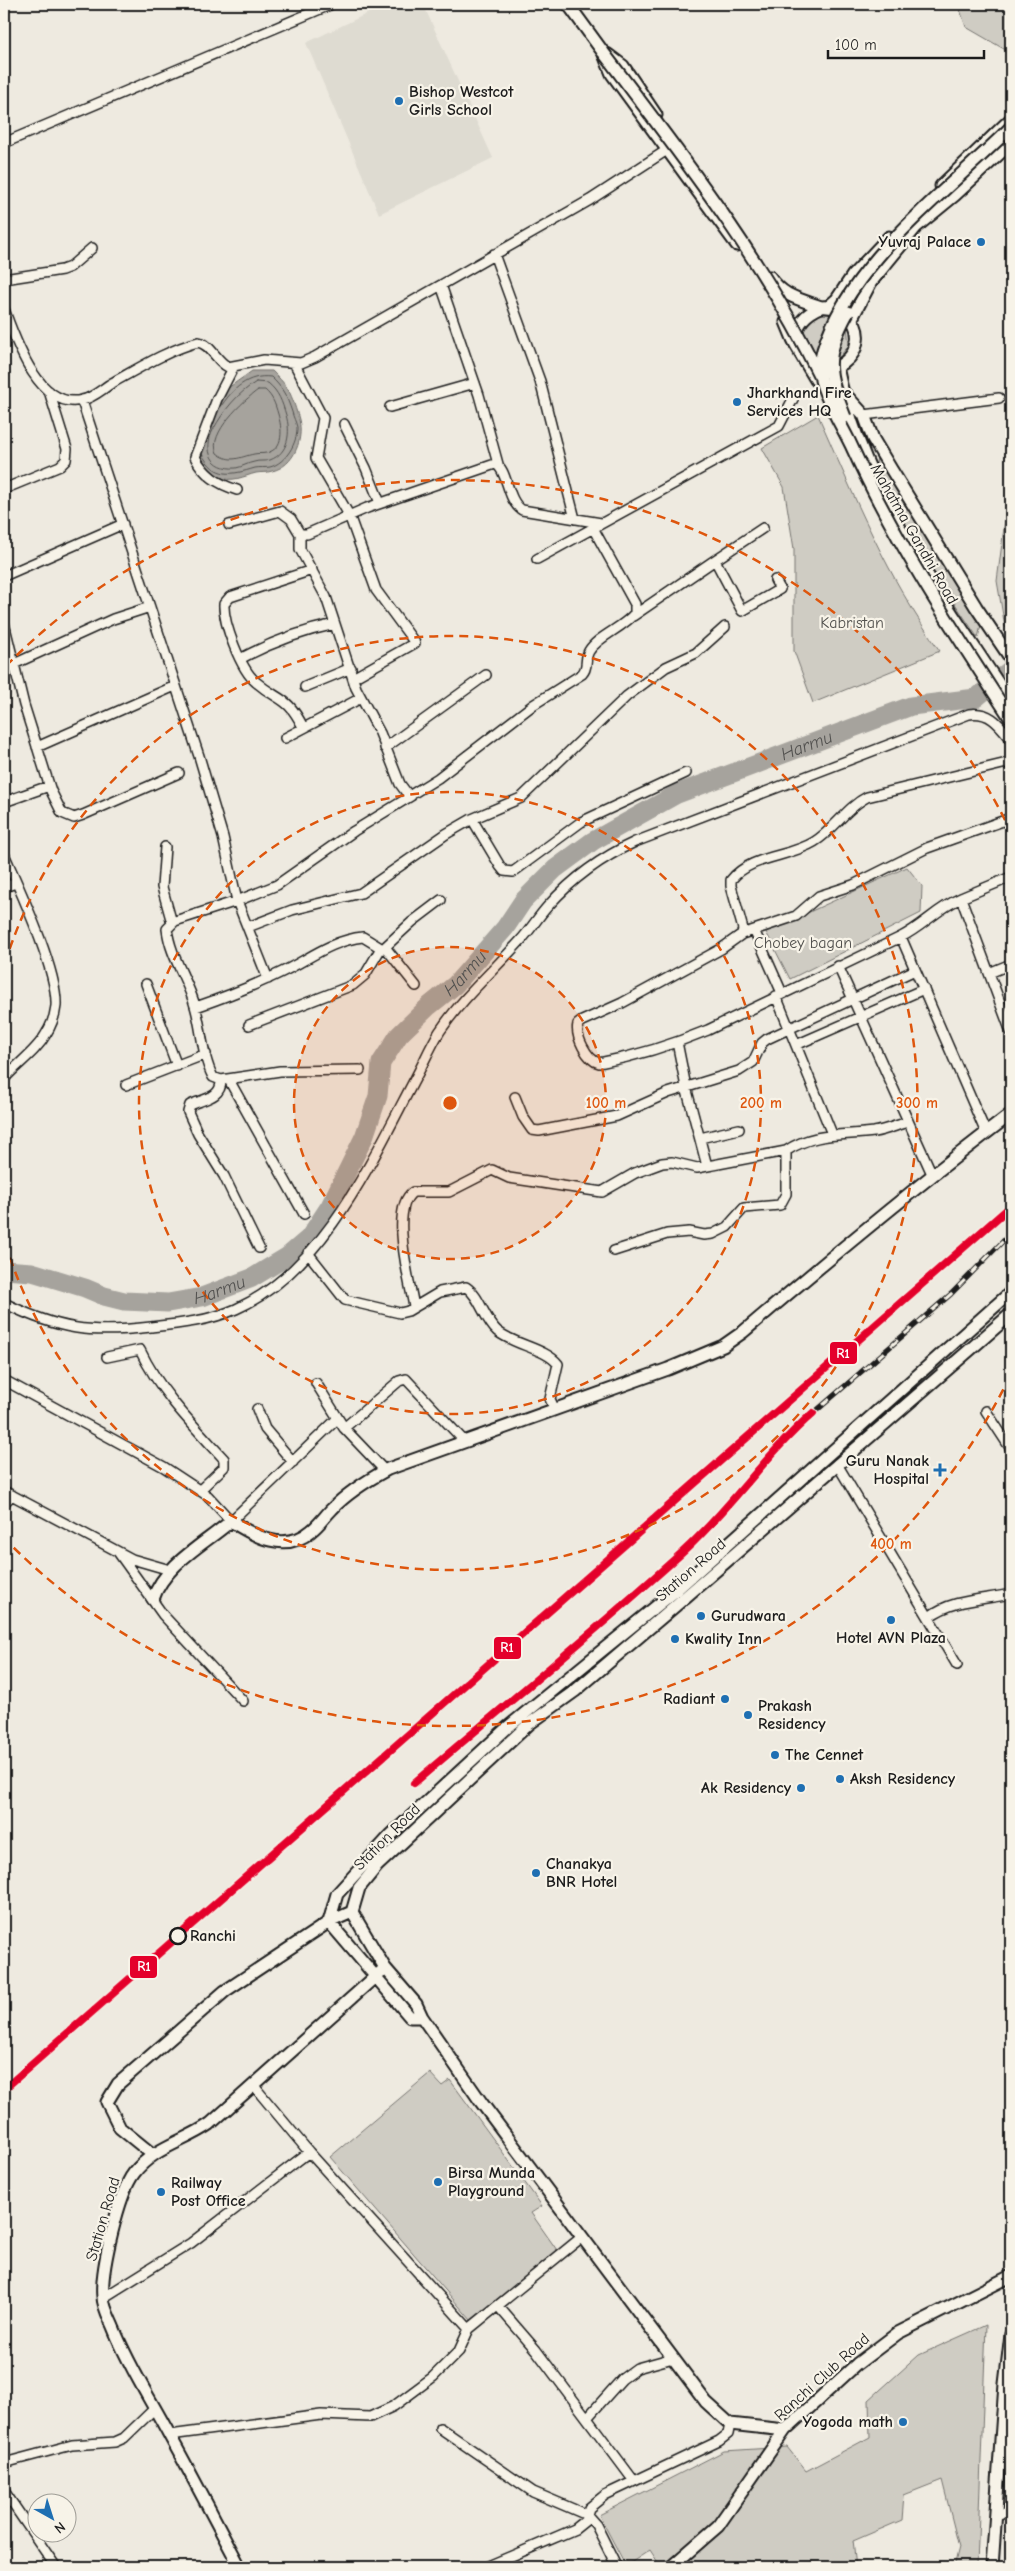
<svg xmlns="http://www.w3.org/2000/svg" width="1015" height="2571" viewBox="0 0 1015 2571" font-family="'Comic Neue',sans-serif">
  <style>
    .built { fill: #dedbd1 }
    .green { fill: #cfccc3; stroke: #767470 }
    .water { fill: #a6a39d; stroke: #6f6d69 }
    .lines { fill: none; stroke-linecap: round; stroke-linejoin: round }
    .shore { stroke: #535250; stroke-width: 1 }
    .river { stroke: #a6a39d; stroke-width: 19 }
    .street-casing { stroke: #1c1c1c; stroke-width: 12 }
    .secondary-casing { stroke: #1c1c1c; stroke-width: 15 }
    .street { stroke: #f7f3e8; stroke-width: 9 }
    .secondary { stroke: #f7f3e8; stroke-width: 11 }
    .rail-casing { stroke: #1c1c1c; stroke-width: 5 }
    .rail { stroke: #f7f3e8; stroke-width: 3; stroke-dasharray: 9; stroke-linecap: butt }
    .secondary-bridge-casing { stroke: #1c1c1c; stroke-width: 15; stroke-linecap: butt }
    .secondary-bridge { stroke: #f7f3e8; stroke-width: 11 }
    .rail-1-casing { stroke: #f7f3e8; stroke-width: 11 }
    .rail-1 { stroke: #e4002b; stroke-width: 8 }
    .ring { fill: none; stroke: #de560d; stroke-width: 2.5; stroke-dasharray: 9 6 }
    .poi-dot { fill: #1f6fb2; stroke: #f7f3e8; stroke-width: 2 }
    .stop-dot { fill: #f7f3e8; stroke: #1c1c1c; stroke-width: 2.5 }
    .labels { text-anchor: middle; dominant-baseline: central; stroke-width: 4.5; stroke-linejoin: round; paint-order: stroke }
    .poi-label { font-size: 16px; font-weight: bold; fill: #1c1c1c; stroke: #f7f3e8; text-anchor: start }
    .street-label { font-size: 16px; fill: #1c1c1c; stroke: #f7f3e8 }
    .park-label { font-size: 16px; fill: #52514e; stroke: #f7f3e8 }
    .stop-label { font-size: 16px; font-weight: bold; fill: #1c1c1c; stroke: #f7f3e8; text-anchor: start }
    .water-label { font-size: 18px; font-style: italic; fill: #535250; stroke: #f7f3e8 }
    .centre { fill: #de560d; stroke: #f7f3e8; stroke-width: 2.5 }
    .ring-label { font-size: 15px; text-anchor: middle; font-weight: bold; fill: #de560d; stroke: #f7f3e8; stroke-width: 4.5; stroke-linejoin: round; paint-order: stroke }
    .line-badge { stroke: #f7f3e8; stroke-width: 2 }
    .badge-label { font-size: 14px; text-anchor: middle; font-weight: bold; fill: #fff }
  </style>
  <rect width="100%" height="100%" fill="#eeeae0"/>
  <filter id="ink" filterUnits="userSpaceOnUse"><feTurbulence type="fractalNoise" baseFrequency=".02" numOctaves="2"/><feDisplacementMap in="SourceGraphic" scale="10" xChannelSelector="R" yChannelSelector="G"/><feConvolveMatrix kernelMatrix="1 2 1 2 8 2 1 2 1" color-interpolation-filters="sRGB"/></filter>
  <g filter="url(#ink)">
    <!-- built -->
    <path class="built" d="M387,4H423L493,158L379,214L306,43Z"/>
    <!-- green -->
    <path class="green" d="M958,4H1011V49H1004L966,27Z
      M829,314L835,315L847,327L849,345L838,359L821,363L800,344C803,325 807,313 829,314Z
      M818,415C854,496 888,579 940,651L813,703L794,651V549L784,487L762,448Z
      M877,457L981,625L978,638L921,553L876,465Z
      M1011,475V630L1005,627L997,581Z
      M907,867L922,886L921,913L790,979L766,932Z
      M430,2073L442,2086L450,2080L542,2206L531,2213L559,2253L471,2320L330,2157Z
      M986,2325L977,2567H954L959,2547L942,2480L904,2495L902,2520L853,2541L856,2567H661L650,2550L626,2566L599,2515L724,2451L787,2447L806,2471L870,2437L869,2400L919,2355Z"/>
    <!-- water -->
    <path class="water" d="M252,371H272C290,388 291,394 298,416C305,437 295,466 272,471C267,473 261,472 256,473C244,476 232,483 219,477C179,461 203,414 224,392C232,384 243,378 252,371Z"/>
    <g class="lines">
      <!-- shore -->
      <path class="shore" d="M256,382L268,383C279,392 282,402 286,415C291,432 289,453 270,460C265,462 259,460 254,462C248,463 242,467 236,468C211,470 203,450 213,430C224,410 237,394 256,382Z
        M258,390H265C273,397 275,404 278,414C282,428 285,449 266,453C262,454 258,453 254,454C239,457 231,464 217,453C207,434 244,400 258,390Z
        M202,454C215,479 232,475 255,468C260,467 265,468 270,467C286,463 298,442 297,427C296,422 293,417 292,412C287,397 283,388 271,377C248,374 232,389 220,408"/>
      <!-- river -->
      <path class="river" id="s1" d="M4,1270L32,1272L85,1288L104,1296L124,1301L168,1303L202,1297L252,1278L288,1256L309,1238L330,1206L364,1137L378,1096L381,1063L399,1035L429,1006L455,985L505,928L523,901L555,869L593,841L677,794L911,706L976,698L1011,669"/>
      <defs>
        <path id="street" d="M4,143L332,4
          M494,254L540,381L575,519
          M4,279L62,270L70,267L92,248
          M441,285L479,395L498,464
          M4,309C15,339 39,411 82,400C93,398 102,389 112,383C139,368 168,350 198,342C211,344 216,361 228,367L264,360L301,363L315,357L590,200L667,150
          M294,363L323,418L316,458L349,515L376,590L415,643L353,678
          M233,368L217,399L195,457C204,475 218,484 237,490
          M82,401L199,756L223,837L237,901L268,979
          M390,407L475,383
          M864,415L999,398
          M344,424L366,468L380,503
          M4,489L60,466L66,460L67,449L49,391
          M229,525L280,511L291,519L300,534H307L367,508L495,464C508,468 506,500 522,510L601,523
          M300,534V549L326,597L356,688L380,733L400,784L409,796L438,778L533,705L582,674C589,667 584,659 589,651C598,636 623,628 635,613V604L593,528
          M537,559L779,426L793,399
          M715,560L763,528
          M4,576L123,524
          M633,616L715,560L742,611L780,589L775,580
          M4,623L24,705L51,791L62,813L74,818L83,815L179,773
          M240,659C270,643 301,631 335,624
          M14,664L113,619L150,607
          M305,687L351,668
          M303,727C287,695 279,702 256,682C241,670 223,623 224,604L230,597L312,570
          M285,738L361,698
          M37,747L175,686
          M385,748L486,675
          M4,802L49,786
          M472,819L500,866L504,871L513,872L581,822L686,773
          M165,847L162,887L172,923
          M4,854C19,888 58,971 56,1006C55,1016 51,1026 46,1034C36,1052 17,1064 4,1079
          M1011,877L961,898L1011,1032
          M4,887L16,883
          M961,898C938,908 923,926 901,937L708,1030C672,1045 637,1056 599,1063C587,1060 575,1036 578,1024L582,1021L622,1003L721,949L742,934L743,929L731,886V880C751,855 788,858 814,842C834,830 847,807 867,797L1011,762
          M248,927L292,910L361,893L446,834L472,819L521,798L627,696L666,667L696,653L725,627
          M754,930L782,993
          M742,934L796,916L819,896L853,885L927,848L1011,818
          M901,937L986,1133
          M385,947L416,986
          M838,966L932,1174
          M989,973L1011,964
          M146,984L177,1066
          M776,996L832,1134
          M196,1007C225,997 254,986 282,972C309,959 332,940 363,937L381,948L385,947L412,922L441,900
          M249,1025L353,985L365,975L381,948
          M677,1042L686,1087L707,1166
          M796,1045L924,989
          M360,1070L280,1071L221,1080L213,1077C202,1056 202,1029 195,1006C188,980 170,956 167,929L175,921L237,901L277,885L354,831L411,796
          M221,1080C222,1098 203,1099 190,1105L188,1112L198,1134L224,1176L259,1248
          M229,1080L304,1214
          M126,1085L206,1054
          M515,1097L523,1117L532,1130L539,1131L617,1116L668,1093L739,1071L753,1062L762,1043L767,1039L915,970
          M700,1138L739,1129
          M614,1251L667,1234L689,1232L704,1235L713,1234L727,1227L744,1208L780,1205L786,1194V1151C814,1132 843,1136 874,1132C886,1130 897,1125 908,1122
          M308,1253L345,1300L400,1313L408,1311L440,1292L466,1287C480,1296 484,1319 497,1331C514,1345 545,1348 558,1364L550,1399L555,1410
          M4,1303C59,1330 90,1334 151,1327C179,1324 209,1321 236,1309C324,1270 373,1158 416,1077C424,1062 431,1045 440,1031C463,997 494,970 521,940C531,929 538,917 548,906C573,878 600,858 635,842L969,714C990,711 999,724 1011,739
          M414,1307C410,1282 389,1208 413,1192H449L492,1170L509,1178L602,1192L635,1173L662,1163L672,1162L697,1168L786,1151
          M107,1357L140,1350C160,1392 192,1424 224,1459V1467L200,1490
          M4,1380L164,1467L208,1496L231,1521L337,1419
          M316,1383L344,1428L399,1381L406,1379L465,1442
          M257,1409L265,1429L293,1462
          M986,1411L1011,1449
          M344,1428L385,1471
          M837,1464L957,1665
          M4,1491L132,1559L170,1570
          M4,1503L12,1495
          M118,1552L163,1615L243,1701
          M929,1617C952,1599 983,1600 1011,1594
          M253,2085L309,2152
          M103,2298L191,2243L309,2152L469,2329
          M498,2306L536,2350L634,2481
          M587,2418L622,2379L637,2368L673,2358
          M440,2428L533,2492L587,2515L596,2525L617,2567
          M170,2435L321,2415L370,2417L394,2406L433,2377L459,2351L469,2329L582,2237
          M4,2463L72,2445L115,2442L124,2438L154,2409
          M4,2491L56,2567
          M995,2517L1011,2510
          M486,2567L575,2529L585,2521L589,2508L605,2495L719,2441L728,2434L730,2424"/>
        <path id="secondary" d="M568,4L603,52L612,74L737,245
          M607,54L623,66L656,115
          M941,186L1011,119
          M770,277C783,297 800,299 821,307
          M821,307C831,306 839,309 847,315C881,345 823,404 793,339C799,322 805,314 821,307Z
          M828,307L837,299L853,275L889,237
          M851,320L871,282L916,227L955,195L1011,143
          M786,322L793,339
          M800,353L816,380
          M837,367C862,492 943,598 1011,703
          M845,394L864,415L873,439L891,469L976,607L1011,659
          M153,1599C165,1564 203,1545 231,1521C255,1537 286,1553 311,1531C319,1525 325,1516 332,1509C347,1493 368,1480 388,1469L668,1369L723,1346L743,1332C831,1257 919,1184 1011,1114
          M385,1968L416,2004L422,2017L481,2102L706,2402L730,2424L785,2430
          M422,2017H410L329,1922L337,1894L391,1835L508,1727L674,1592L1011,1292
          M152,2154L120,2128L107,2102L118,2084L225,1991L329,1922L352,1912
          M240,2567C217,2524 194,2479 170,2436C151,2400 129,2367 114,2329C110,2319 103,2307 103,2297C100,2272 119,2192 134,2173C154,2147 184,2142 210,2124L385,1968L352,1912L359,1888L377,1866L529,1724L575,1691L675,1606L1011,1314
          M671,2567L718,2526L785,2430L857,2364L898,2333L1011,2276
          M992,2567L1005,2384L1011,2334"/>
      </defs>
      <!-- street casing -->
      <use href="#street" class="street-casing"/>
      <!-- secondary casing -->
      <use href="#secondary" class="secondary-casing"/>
      <!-- street -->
      <use href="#street" class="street"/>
      <!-- secondary -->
      <use href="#secondary" class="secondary"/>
      <defs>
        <path id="rail" d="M926,1280L1011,1206
          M414,1783L685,1550L733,1501L793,1431L951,1294L1011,1233"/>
      </defs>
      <!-- rail casing -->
      <use href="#rail" class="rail-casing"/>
      <!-- rail -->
      <use href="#rail" class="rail"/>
      <defs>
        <path id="secondary-bridge" d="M603,52C681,155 762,258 819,375
          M1011,127C949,190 849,262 823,350C820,360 819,370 821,380C827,403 841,424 851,445C895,542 953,630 1011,719
          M845,417C827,372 823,357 848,312"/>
      </defs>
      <!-- secondary-bridge casing -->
      <use href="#secondary-bridge" class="secondary-bridge-casing"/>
      <!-- secondary-bridge -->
      <use href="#secondary-bridge" class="secondary-bridge"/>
      <defs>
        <path id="rail-1" d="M414,1783C504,1706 596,1631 684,1551C731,1508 766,1454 813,1413
          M4,2089L1011,1206"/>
      </defs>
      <!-- rail-1 casing -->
      <use href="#rail-1" class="rail-1-casing"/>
      <!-- rail-1 -->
      <use href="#rail-1" class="rail-1"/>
    </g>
  </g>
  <!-- distance rings -->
  <circle cx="450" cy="1103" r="156" fill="#de560d" fill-opacity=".12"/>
  <g class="ring">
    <circle cx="450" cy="1103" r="156"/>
    <circle cx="450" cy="1103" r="311"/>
    <path d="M5 963A467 467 0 1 1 5 1243"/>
    <path d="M1010 1376A623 623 0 0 1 6 1540M6 666A623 623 0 0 1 1010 830"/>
  </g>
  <!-- markers -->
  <g class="poi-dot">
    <circle cx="399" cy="101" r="5"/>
    <circle cx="981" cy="242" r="5"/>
    <circle cx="737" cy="402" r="5"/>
    <path d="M937.5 1462.5h5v5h5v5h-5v5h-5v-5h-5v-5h5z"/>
    <circle cx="701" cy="1616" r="5"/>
    <circle cx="891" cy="1620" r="5"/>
    <circle cx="675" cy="1639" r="5"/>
    <circle cx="725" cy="1699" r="5"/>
    <circle cx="748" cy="1715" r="5"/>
    <circle cx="775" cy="1755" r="5"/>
    <circle cx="840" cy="1779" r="5"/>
    <circle cx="801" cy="1788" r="5"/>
    <circle cx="536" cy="1873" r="5"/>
    <circle cx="438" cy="2182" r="5"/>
    <circle cx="161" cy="2192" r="5"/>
    <circle cx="903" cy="2422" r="5"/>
  </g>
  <circle class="stop-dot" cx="178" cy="1936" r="8"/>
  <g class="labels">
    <!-- poi labels -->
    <g class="poi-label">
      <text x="409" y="92">Bishop Westcot<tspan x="409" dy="18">Girls School</tspan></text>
      <text x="971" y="242" text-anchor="end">Yuvraj Palace</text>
      <text x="747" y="393">Jharkhand Fire<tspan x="747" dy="18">Services HQ</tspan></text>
      <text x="929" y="1461" text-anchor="end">Guru Nanak<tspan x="929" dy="18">Hospital</tspan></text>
      <text x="711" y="1616">Gurudwara</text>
      <text x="891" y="1638" text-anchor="middle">Hotel AVN Plaza</text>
      <text x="685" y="1639">Kwality Inn</text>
      <text x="715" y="1699" text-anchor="end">Radiant</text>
      <text x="758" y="1706">Prakash<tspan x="758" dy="18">Residency</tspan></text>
      <text x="785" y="1755">The Cennet</text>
      <text x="850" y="1779">Aksh Residency</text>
      <text x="791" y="1788" text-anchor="end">Ak Residency</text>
      <text x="546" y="1864">Chanakya<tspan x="546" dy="18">BNR Hotel</tspan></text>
      <text x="448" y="2173">Birsa Munda<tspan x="448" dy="18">Playground</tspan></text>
      <text x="171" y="2183">Railway<tspan x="171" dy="18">Post Office</tspan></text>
      <text x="893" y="2422" text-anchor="end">Yogoda math</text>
    </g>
    <!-- street labels -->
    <g class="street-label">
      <text transform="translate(914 534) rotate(60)">Mahatma Gandhi Road</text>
      <text transform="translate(691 1570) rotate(-41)">Station Road</text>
      <text transform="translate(387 1837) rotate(-45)">Station Road</text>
      <text transform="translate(103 2219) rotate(-74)">Station Road</text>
      <text transform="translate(822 2377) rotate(-42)">Ranchi Club Road</text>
    </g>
    <!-- park labels -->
    <g class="park-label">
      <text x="852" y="623">Kabristan</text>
      <text x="803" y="943">Chobey bagan</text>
    </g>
    <!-- stop labels -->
    <g class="stop-label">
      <text x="190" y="1936">Ranchi</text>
    </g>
    <!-- water labels -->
    <g class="water-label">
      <text stroke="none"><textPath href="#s1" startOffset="1062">Harmu</textPath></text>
      <text stroke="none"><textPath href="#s1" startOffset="642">Harmu</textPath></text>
      <text stroke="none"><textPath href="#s1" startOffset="222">Harmu</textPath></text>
    </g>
  </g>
  <circle cx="450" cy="1103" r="8" class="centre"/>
  <g class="ring-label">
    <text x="606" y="1108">100 m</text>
    <text x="761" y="1108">200 m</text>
    <text x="917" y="1108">300 m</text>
    <text x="891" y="1549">400 m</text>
  </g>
  <g class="line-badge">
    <rect x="829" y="1341" width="29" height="24" rx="5" fill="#e4002b"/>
    <rect x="493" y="1636" width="29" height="24" rx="5" fill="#e4002b"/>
    <rect x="129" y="1955" width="29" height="24" rx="5" fill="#e4002b"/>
  </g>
  <g class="badge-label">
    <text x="843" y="1358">R1</text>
    <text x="507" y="1652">R1</text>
    <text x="144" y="1971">R1</text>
  </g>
  <!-- margin -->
  <rect width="1015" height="2571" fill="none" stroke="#f7f3e8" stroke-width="20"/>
  <rect x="10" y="10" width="995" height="2551" fill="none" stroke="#1c1c1c" stroke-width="2" filter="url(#ink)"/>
  <!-- north arrow -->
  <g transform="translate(52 2518) rotate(141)"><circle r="24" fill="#f7f3e8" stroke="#9f9d96"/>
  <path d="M0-4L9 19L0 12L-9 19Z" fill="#1f6fb2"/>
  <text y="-8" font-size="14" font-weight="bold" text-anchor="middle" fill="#1c1c1c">N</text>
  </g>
  <!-- scale -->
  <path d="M828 50v8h156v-8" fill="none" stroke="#1c1c1c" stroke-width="2.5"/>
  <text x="835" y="50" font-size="15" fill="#1c1c1c" stroke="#f7f3e8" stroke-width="4" paint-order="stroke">100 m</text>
</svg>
